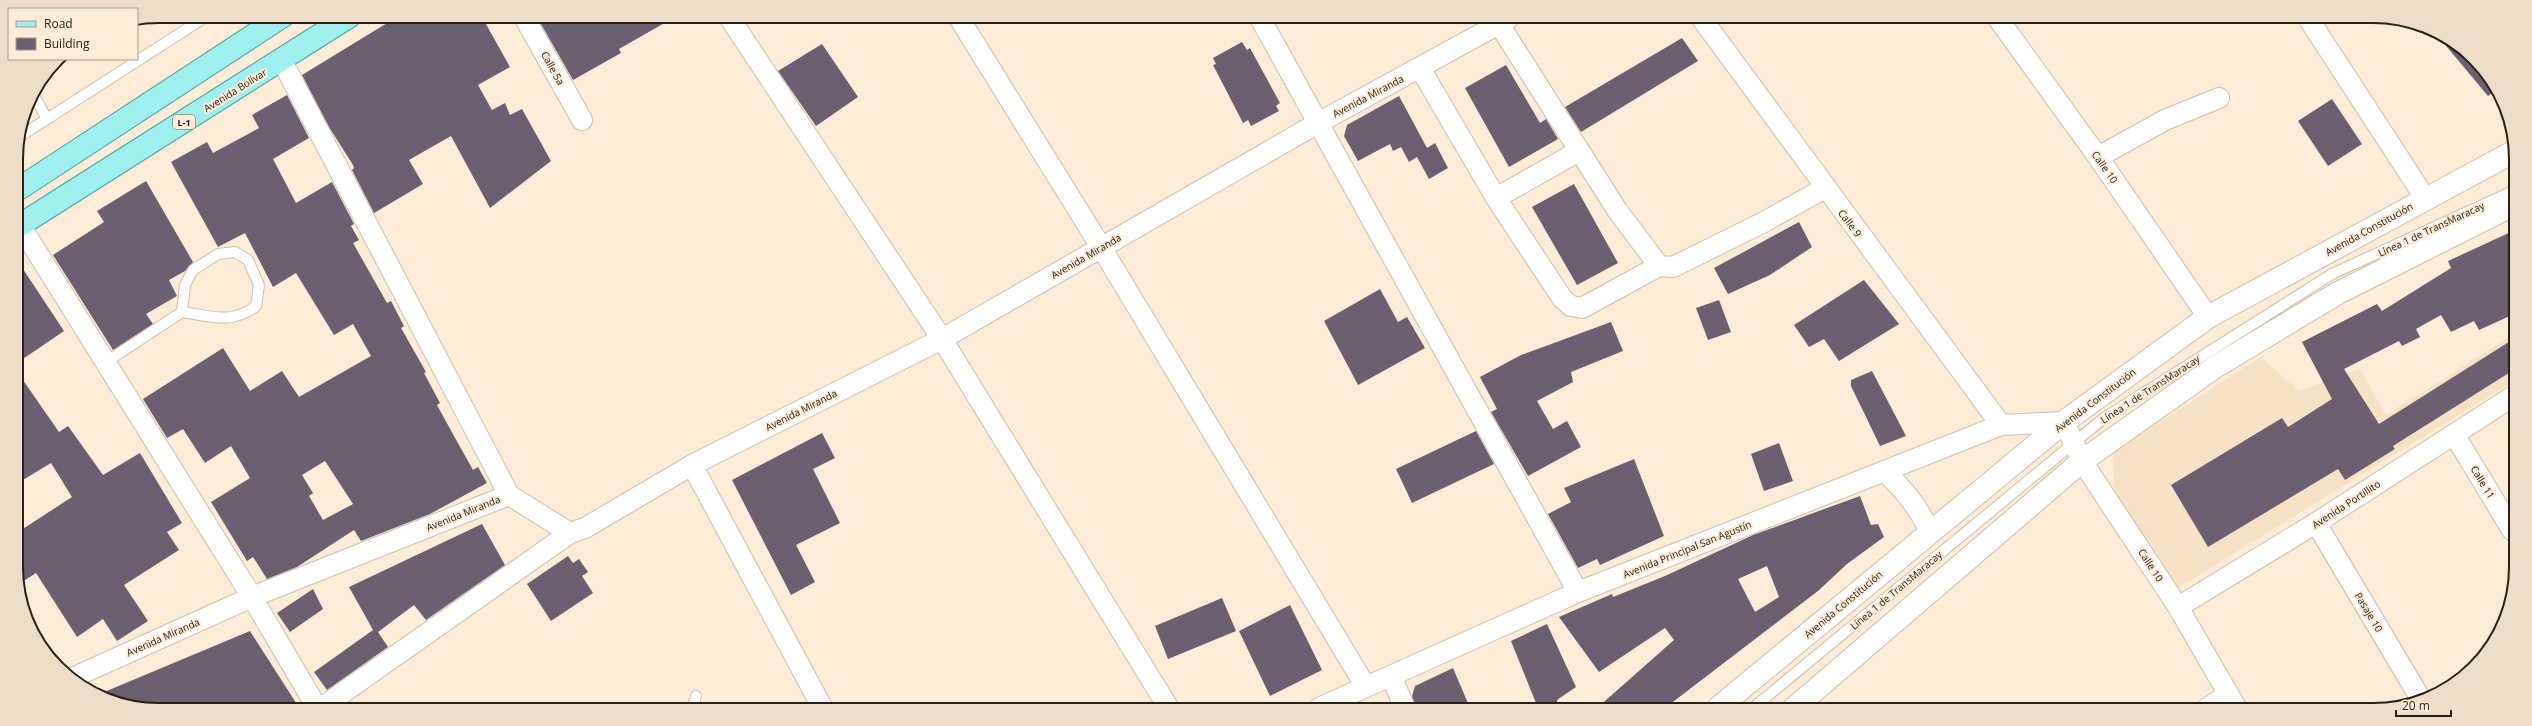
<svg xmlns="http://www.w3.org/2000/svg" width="2532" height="726" viewBox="0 0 2532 726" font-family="'Open Sans',sans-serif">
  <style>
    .built { fill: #f7e2c6 }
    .building { fill: #6c5f72; fill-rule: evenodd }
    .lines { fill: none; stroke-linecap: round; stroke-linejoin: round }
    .service-casing { stroke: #cfbfaa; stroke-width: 12 }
    .minor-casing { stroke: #cfbfaa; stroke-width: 22 }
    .tertiary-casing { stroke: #cfbfaa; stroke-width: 24 }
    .primary-casing { stroke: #4a9f9b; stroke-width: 24 }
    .service { stroke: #fff; stroke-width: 10 }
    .minor { stroke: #fff; stroke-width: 20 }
    .tertiary { stroke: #fff; stroke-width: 22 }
    .primary { stroke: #9eefed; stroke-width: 22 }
    .labels { text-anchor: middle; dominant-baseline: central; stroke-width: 4; stroke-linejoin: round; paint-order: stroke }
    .shield { fill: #fdecd7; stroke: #665d51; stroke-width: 1 }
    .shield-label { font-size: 9px; font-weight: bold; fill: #262018 }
    .street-label { font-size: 10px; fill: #262018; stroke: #fdecd7 }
    .rim { fill: none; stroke: #262018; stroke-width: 2 }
  </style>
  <rect width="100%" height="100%" fill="#fdecd7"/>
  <!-- built -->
  <path class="built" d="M2512,335V382L2176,589L2114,491L2113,452L2261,357L2299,391L2360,369L2386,415Z"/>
  <!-- building -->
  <path class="building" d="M397,17H482L510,67L478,85L492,110L505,103L510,115L522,109L551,161L490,208L451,136L409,160L423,184L374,213L352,170L354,168L353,165L329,127L302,75Z
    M537,17H675L619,49L621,53L573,80Z
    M1682,38L1698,61L1581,132L1565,107Z
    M2443,40L2474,58L2497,90L2488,96L2442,41Z
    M1242,42L1247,50L1250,48L1280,103L1276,106L1279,111L1251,126L1248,120L1243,123L1213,65L1216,64L1213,58Z
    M822,44L858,97L816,126L778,71Z
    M1506,65L1540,123L1546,119L1558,139L1509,167L1465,88Z
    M287,95L309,138L273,159L296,203L332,182L354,224L351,226L359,240L353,243L387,303L391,301L404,326L401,328L426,372L424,373L440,403L437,405L454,436L473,470L478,467L487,483L430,514L361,541L354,530L297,567L267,579L253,557L247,561L211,502L250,478L231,446L205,463L183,429L167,438L143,399L223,348L250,391L282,371L299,397L371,356L353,324L334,335L296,273L273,287L245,233L218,247L171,162L207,142L213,153L259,128L252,115ZM325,461L353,504L323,520L309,496L313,493L302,475Z
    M1399,96L1427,148L1435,143L1448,168L1429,179L1417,157L1409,162L1401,147L1393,151L1390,144L1358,161L1344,136L1347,125Z
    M2332,99L2362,144L2328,166L2298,121Z
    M146,181L193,262L185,271L169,280L177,296L146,314L153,324L113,350L53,255L104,222L97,211Z
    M1574,184L1618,263L1577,285L1532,207Z
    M1799,222L1812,247L1770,275L1728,294L1714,268Z
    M2513,231L2512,315L2479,330L2474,321L2451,332L2441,315L2416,329L2420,337L2402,346L2399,341L2344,369L2379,424L2512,340V371L2393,446L2395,449L2345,480L2338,469L2208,547L2171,485L2282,418L2288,427L2332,399L2302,342L2377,304L2382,311L2451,268L2448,261Z
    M17,260L64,331L17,363Z
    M1864,280L1899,324L1839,361L1824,339L1809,347L1794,325Z
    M1380,289L1398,322L1407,317L1425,348L1358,385L1324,321Z
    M1719,300L1731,332L1708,340L1696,308Z
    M1611,322L1623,351L1571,372L1573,382L1537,401L1553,429L1567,421L1581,447L1528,476L1491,412L1497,409L1480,377L1521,355Z
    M1872,371L1906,436L1880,446L1851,386V380Z
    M18,373L59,432L68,426L103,475L140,453L182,523L167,532L179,550L124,585L148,621L117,641L103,619L77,637L36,573L19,584L18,532L72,497L51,463L18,483Z
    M1476,431L1494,464L1412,503L1396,469Z
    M822,433L835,458L813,469L840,523L796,545L815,582L791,595L732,480Z
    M1779,443L1793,481L1764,491L1751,454Z
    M1634,459L1664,536L1600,565L1597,559L1578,568L1548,514L1571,502L1564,488Z
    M1860,496L1871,525L1878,524L1884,537L1847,564L1818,591L1665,708H1597L1674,640L1665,628L1599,672L1559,617L1612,594L1613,597L1665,576L1753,535ZM1767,566L1779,597L1755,612L1738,579Z
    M482,524L505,565L426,620L414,605L378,632L388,647L327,690L314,672L373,630L349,587Z
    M568,556L573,563L579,559L588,572L582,576L593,593L551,621L527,584Z
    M313,589L323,609L290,632L277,613Z
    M1222,598L1236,631L1168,659L1155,626Z
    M1290,605L1322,670L1270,696L1239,631Z
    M1547,624L1576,687L1557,700L1558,703L1550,708H1538L1511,641Z
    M250,631L298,706L122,705L97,695Z
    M1453,668L1470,708H1416L1412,696L1415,686Z"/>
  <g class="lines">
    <defs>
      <path id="service" d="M33,94L47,119
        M19,137L207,16
        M106,362L182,312C211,316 231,325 256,306L259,285L248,260L235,252L218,254L193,270L185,285L182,312
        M693,706L696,696
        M1753,708L2104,418L2332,274L2513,191"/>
      <path id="minor" d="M524,17L582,120
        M729,17L942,339L1168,707
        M959,18L1101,247L1366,687
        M1260,18L1578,592
        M1702,19L2001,425
        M1999,20L2098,157L2208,317
        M2310,21L2425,198
        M1499,24L1617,210L1659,266L1673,267L1762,223L1825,188
        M282,61L509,495
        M1420,68L1496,198L1562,298L1571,306L1582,308L1659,266
        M2098,157L2165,120L2219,98
        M1496,198L1579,151
        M20,225L252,597L316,706
        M2454,434L2512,530
        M692,465L822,707
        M1884,471C1904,489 1919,508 1930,532
        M2316,523L2422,701
        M2178,607L2316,523L2512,397
        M1391,676L1405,708
        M72,678L252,597L509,495L570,533L585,528L692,465L942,339L1318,123L1508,19
        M324,706L570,533
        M1319,708L1578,592L2001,425L2064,422L2082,461L2178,607L2237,709
        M2206,709L2228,694"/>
      <path id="tertiary" d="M1718,708L2064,422L2208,317L2513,152
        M1793,709L2082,461L2215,367L2338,293L2513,205"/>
      <path id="primary" d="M17,190L283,16
        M17,227L350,16"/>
    </defs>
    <!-- service casing -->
    <use href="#service" class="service-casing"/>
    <!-- minor casing -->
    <use href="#minor" class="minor-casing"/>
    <!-- tertiary casing -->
    <use href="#tertiary" class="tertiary-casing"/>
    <!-- primary casing -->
    <use href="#primary" class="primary-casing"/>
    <!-- service -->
    <use href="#service" class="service"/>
    <!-- minor -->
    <use href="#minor" class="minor"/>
    <!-- tertiary -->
    <use href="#tertiary" class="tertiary"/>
    <!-- primary -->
    <use href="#primary" class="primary"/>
  </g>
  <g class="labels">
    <!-- shield labels -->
    <rect class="shield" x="173" y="115" width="22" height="14" rx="3"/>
    <g class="shield-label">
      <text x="184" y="122">L-1</text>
    </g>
    <!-- street labels -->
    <g class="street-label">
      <text transform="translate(553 68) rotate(61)">Calle 5a</text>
      <text transform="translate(235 90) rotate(-32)">Avenida Bolívar</text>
      <text transform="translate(1368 96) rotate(-28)">Avenida Miranda</text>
      <text transform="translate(2105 167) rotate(55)">Calle 10</text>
      <text transform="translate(1850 223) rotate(53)">Calle 9</text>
      <text transform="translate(2369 229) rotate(-29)">Avenida Constitución</text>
      <text transform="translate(2431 229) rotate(-25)">Línea 1 de TransMaracay</text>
      <text transform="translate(1086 256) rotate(-30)">Avenida Miranda</text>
      <text transform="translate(2150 389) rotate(-33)">Línea 1 de TransMaracay</text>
      <text transform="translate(2095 400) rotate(-37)">Avenida Constitución</text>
      <text transform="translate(801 410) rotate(-27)">Avenida Miranda</text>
      <text transform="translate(2483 482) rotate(59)">Calle 11</text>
      <text transform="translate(2346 504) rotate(-33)">Avenida Portillito</text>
      <text transform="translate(463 513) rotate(-22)">Avenida Miranda</text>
      <text transform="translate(1687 549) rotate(-22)">Avenida Principal San Agustín</text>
      <text transform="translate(2151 565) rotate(57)">Calle 10</text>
      <text transform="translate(1896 590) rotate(-40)">Línea 1 de TransMaracay</text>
      <text transform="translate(1843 604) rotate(-40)">Avenida Constitución</text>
      <text transform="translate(2369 612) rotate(59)">Pasaje 10</text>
      <text transform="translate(163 637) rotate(-24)">Avenida Miranda</text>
    </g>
  </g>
  <!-- crop -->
  <path d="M0 0H2532V726H0ZM159 23H2373A136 136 0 0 1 2509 159V567A136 136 0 0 1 2373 703H159A136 136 0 0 1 23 567V159A136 136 0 0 1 159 23Z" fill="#ecdcc8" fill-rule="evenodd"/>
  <path class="rim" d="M159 23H2373A136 136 0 0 1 2509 159V567A136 136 0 0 1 2373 703H159A136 136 0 0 1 23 567V159A136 136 0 0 1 159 23Z"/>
  <!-- legend -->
  <rect x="8" y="8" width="130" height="52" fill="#fdecd7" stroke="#a79a8b"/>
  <rect x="16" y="21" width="20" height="6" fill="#9eefed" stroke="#a79a8b"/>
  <text x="44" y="28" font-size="12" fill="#262018">Road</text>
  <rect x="16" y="38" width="20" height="12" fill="#6c5f72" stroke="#a79a8b"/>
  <text x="44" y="48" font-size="12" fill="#262018">Building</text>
  <!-- scale -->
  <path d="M2396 710v6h55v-6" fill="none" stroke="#262018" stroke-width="2"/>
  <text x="2402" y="710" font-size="12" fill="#262018" stroke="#fdecd7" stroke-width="3" paint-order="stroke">20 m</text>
</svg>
